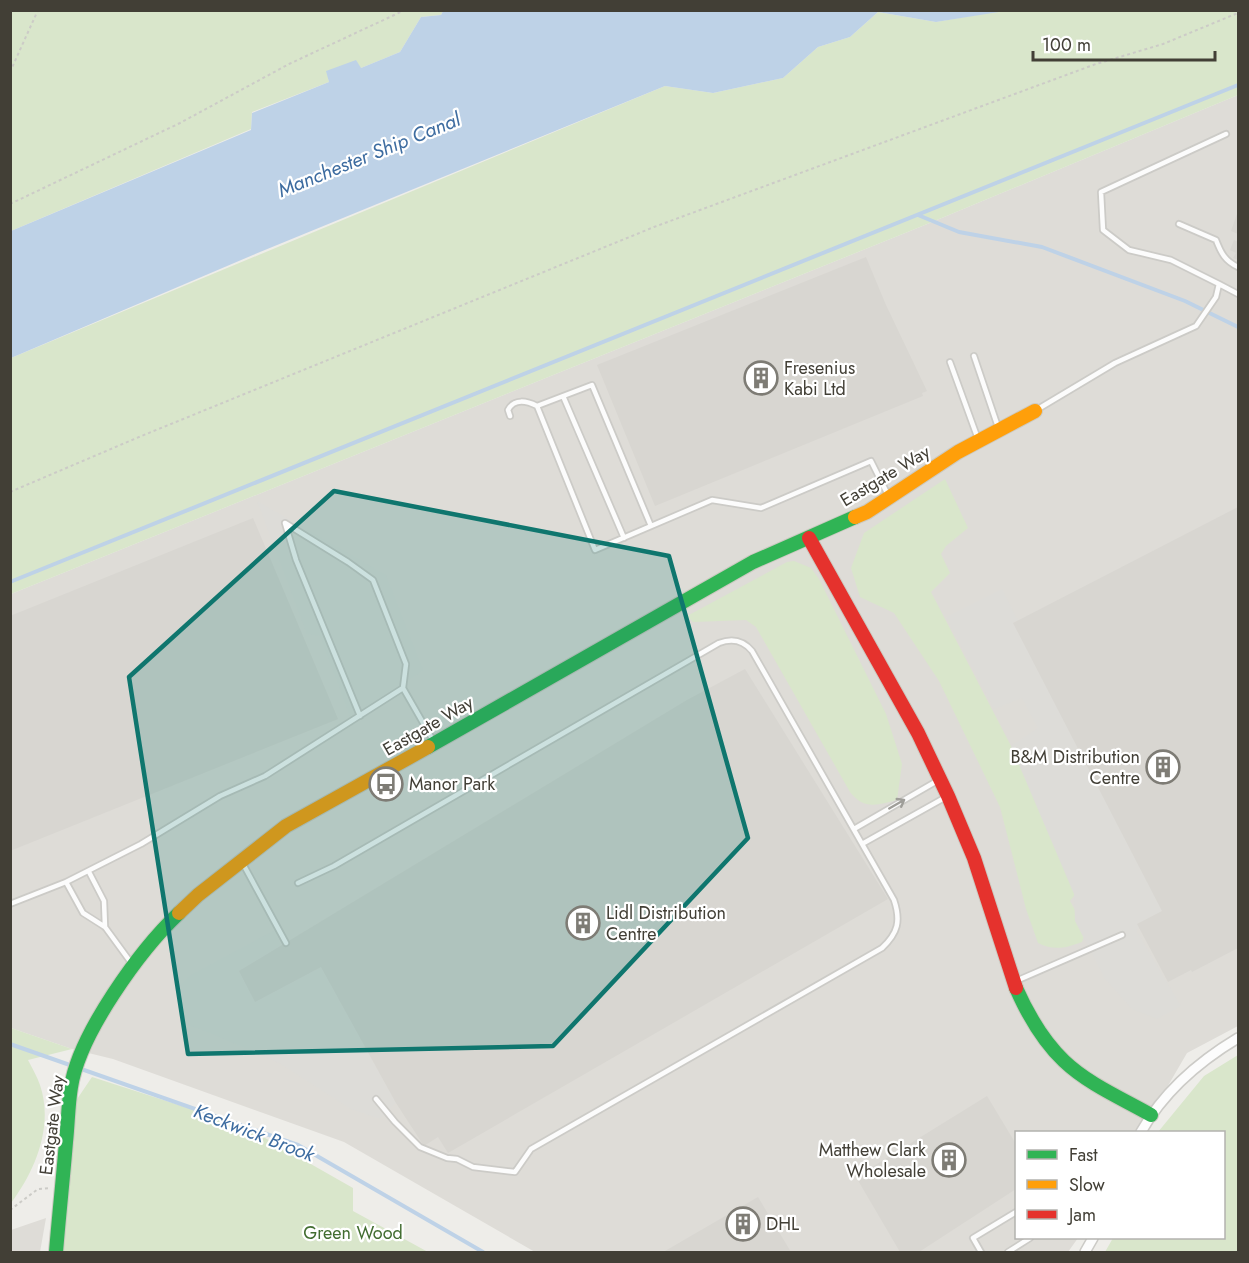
<svg xmlns="http://www.w3.org/2000/svg" width="1249" height="1263" viewBox="0 0 1249 1263" font-family="Jost,sans-serif">
  <style>
    .industrial { fill: #dedcd7 }
    .green { fill: #d9e6cb }
    .parking { fill: #dddcd8 }
    .water { fill: #bed2e7 }
    .lines { fill: none; stroke-linecap: round; stroke-linejoin: round }
    .stream { stroke: #bed2e7; stroke-width: 4 }
    .building { fill: #d8d6d1 }
    .lane-casing { stroke: #cccbc7; stroke-width: 8 }
    .street-casing { stroke: #cccbc7; stroke-width: 12 }
    .fast-casing { stroke: #cccac1; stroke-width: 16 }
    .slow-casing { stroke: #cccac1; stroke-width: 16 }
    .jam-casing { stroke: #cccac1; stroke-width: 16 }
    .path { stroke: #cccbc7; stroke-width: 2; stroke-dasharray: 3 3; stroke-linecap: butt }
    .lane { stroke: #fcfcfc; stroke-width: 4.5 }
    .street { stroke: #fcfcfc; stroke-width: 9 }
    .fast { stroke: #30b455; stroke-width: 14 }
    .slow { stroke: #ff9f0a; stroke-width: 14 }
    .jam { stroke: #e5322d; stroke-width: 14 }
    .oneway { stroke: #9f9e99 }
    .marked { fill: #0f766e; fill-opacity: 0.2; stroke: #0f766e; stroke-width: 4.5; stroke-linejoin: round }
    .labels { text-anchor: middle; dominant-baseline: central; stroke-width: 4.5; stroke-linejoin: round; paint-order: stroke }
    .poi-label { font-size: 18px; fill: #423f36; stroke: #fff; text-anchor: start }
    .street-label { font-size: 18px; fill: #423f36; stroke: #fff }
    .park-label { font-size: 18px; fill: #426d31; stroke: #fff }
    .water-label { font-size: 20px; font-style: italic; fill: #3d6ca0; stroke: #fff }
  </style>
  <rect width="100%" height="100%" fill="#eeede9"/>
  <!-- industrial -->
  <path class="industrial" d="M1238,95V1026L1187,1053L1141,1132H1016V1238H1078L1068,1252H535L344,1142L113,1059L72,1049L11,1028V594L920,227Z
    M46,1218L40,1252H11V1230Z"/>
  <!-- green -->
  <path class="green" d="M1005,10L1238,11V95L920,227L11,594V358L665,86L713,93L783,78L818,47L850,37L878,12L936,22Z
    M10,11H443L441,15L421,17L400,52L361,68L327,71L329,82L252,112L251,129L11,231Z
    M945,479L968,528L946,546L941,554L950,573L931,592L1009,742L1080,888L1070,901L1086,930L1082,942C1066,948 1054,951 1038,943L1026,909L1000,807L939,681L894,613L860,597L851,568L864,533Z
    M794,561L811,568L819,579L886,714L902,764L897,800C877,805 864,810 850,792L756,627L746,620L693,622L687,616L787,562Z
    M11,1028L72,1049L28,1060C32,1068 37,1076 40,1085C54,1126 35,1171 11,1203Z
    M1238,1055V1252H1105L1113,1238H1224V1132H1158L1204,1076Z
    M92,1077L244,1126L353,1188V1211L428,1252H56L69,1111Z"/>
  <!-- parking -->
  <path class="parking" d="M257,501L386,575L423,670L352,721L320,636L307,634Z
    M1002,589L1166,912L1136,930L1181,1006L1157,1019L1132,1009L1105,979L1075,921L1074,894L1011,746L1038,728L1022,698L994,709L946,617Z
    M279,928L280,947L239,971L255,1001L321,967L396,1103L380,1119L351,1109L281,1064L213,1034L188,1025L178,1005L179,987L189,976Z"/>
  <!-- water -->
  <path class="water" d="M443,11V10L1005,11L936,22L878,12L850,37L818,47L783,78L713,93L665,86L260,252L11,358V231L251,130L252,113L329,82L326,71L356,60L361,68L400,52L421,17L441,15Z"/>
  <g class="lines">
    <!-- stream -->
    <path class="stream" d="M918,215L959,232L1042,247L1185,301L1238,327
      M10,582L1238,85
      M10,1044L298,1145L483,1252"/>
  </g>
  <!-- building -->
  <path class="building" d="M1238,211V234L1231,231Z
    M1234,240L1238,242V260L1233,258L1236,253L1230,250Z
    M866,257L886,305L927,391L922,393L923,396L655,506L597,365Z
    M1238,507V948L1192,972L1191,970L1168,982L1137,924L1162,911L1013,623Z
    M253,518L338,719L10,851V616Z
    M745,669L888,899L448,1153L438,1137L424,1146L396,1103L321,967L255,1002L239,971L687,700Z
    M987,1096L1016,1144V1189L919,1252H900L856,1177Z
    M758,1197L791,1252H666L665,1251Z"/>
  <g class="lines">
    <defs>
      <path id="lane" d="M1179,224L1216,240C1221,253 1225,261 1238,267
        M1219,284L1171,260L1129,250L1103,230L1101,192L1226,134
        M974,356L998,427
        M950,362L978,439
        M563,396L624,538
        M1038,409L1115,363L1196,326L1216,297L1219,284L1238,294
        M510,416L508,410C514,398 527,401 537,406
        M651,526L592,385L537,406L595,550L712,500L761,508L871,461L888,495
        M360,716L296,560L285,523L348,562L373,580L406,664L403,688
        M854,829L937,781
        M862,844L946,797
        M242,862L286,943
        M89,872L104,901L105,927
        M298,883L334,866L719,643C732,638 743,640 752,651L894,900C901,921 898,933 882,948L531,1149L515,1172L473,1167L457,1159L447,1158L420,1147L395,1122L376,1099
        M10,904L66,882
        M132,964L105,927L83,913L66,882L141,844L220,796L265,776L403,688L434,742
        M1016,981L1122,935
        M981,1252L973,1238L1016,1212
        M1008,1252L1030,1238"/>
      <path id="street" d="M1141,1132C1164,1091 1198,1062 1238,1038
        M1085,1252L1093,1238"/>
      <path id="fast" d="M428,747L753,562L855,517
        M1016,988C1028,1015 1043,1041 1064,1061C1088,1084 1123,1099 1151,1115
        M56,1252C59,1215 63,1179 66,1142C68,1124 68,1105 71,1087C79,1034 140,950 179,913"/>
      <path id="slow" d="M855,517L867,512L958,452L1035,411
        M179,913L198,895L286,826L428,747"/>
      <path id="jam" d="M809,538L918,733L948,796L974,858L1016,988"/>
    </defs>
    <!-- lane casing -->
    <use href="#lane" class="lane-casing"/>
    <!-- street casing -->
    <use href="#street" class="street-casing"/>
    <!-- fast casing -->
    <use href="#fast" class="fast-casing"/>
    <!-- slow casing -->
    <use href="#slow" class="slow-casing"/>
    <!-- jam casing -->
    <use href="#jam" class="jam-casing"/>
    <!-- path -->
    <path class="path" d="M10,72L38,10
      M10,204L180,123L289,64L405,10
      M10,492L139,437L654,227L1096,64L1163,44L1238,13
      M10,1210L38,1189L50,1188"/>
    <!-- lane -->
    <use href="#lane" class="lane"/>
    <!-- street -->
    <use href="#street" class="street"/>
    <!-- fast -->
    <use href="#fast" class="fast"/>
    <!-- slow -->
    <use href="#slow" class="slow"/>
    <!-- jam -->
    <use href="#jam" class="jam"/>
  </g>
  <!-- one-way arrows -->
  <defs><path id="oneway-shaft" d="M-6 0H5M1.5-3L5.5 0L1.5 3" fill="none" stroke-width="1.6" stroke-linecap="round" stroke-linejoin="round" transform="scale(1.5)"/></defs>
  <use class="oneway" href="#oneway-shaft" transform="translate(897 804) rotate(-30)"/>
  <!-- marked area -->
  <path class="marked" d="M334,491L669,556L748,838L553,1046L188,1054L129,677Z"/>
  <!-- icons -->
  <defs>
    <symbol id="building-ring" viewBox="-11 -11 22 22"><circle r="9.5" fill="#fff" stroke="#7e7c75" stroke-width="1.5"/><path d="M-4-6H4V6H1V3H-1V6H-4ZM-2.5-4.3h1.7v1.8h-1.7ZM.8-4.3h1.7v1.8H.8ZM-2.5-1h1.7V.8h-1.7ZM.8-1h1.7V.8H.8Z" fill="#7e7c75"/></symbol>
    <symbol id="bus-ring" viewBox="-11 -11 22 22"><circle r="9.5" fill="#fff" stroke="#7e7c75" stroke-width="1.5"/><path d="M-5-6H5V4H4V6H2V4H-2V6H-4V4H-5ZM-3.5-4V0h7V-4ZM-3.5 1.2v1.5H-2V1.2ZM2 1.2v1.5H3.5V1.2Z" fill="#7e7c75"/></symbol>
  </defs>
  <g fill-rule="evenodd">
    <use href="#building-ring" x="742" y="359" width="38" height="38"/>
    <use href="#building-ring" x="1144" y="748" width="38" height="38"/>
    <use href="#bus-ring" x="367" y="765" width="38" height="38"/>
    <use href="#building-ring" x="564" y="904" width="38" height="38"/>
    <use href="#building-ring" x="930" y="1141" width="38" height="38"/>
    <use href="#building-ring" x="724" y="1205" width="38" height="38"/>
  </g>
  <g class="labels">
    <!-- poi labels -->
    <g class="poi-label">
      <text x="784" y="368">Fresenius<tspan x="784" dy="21">Kabi Ltd</tspan></text>
      <text x="1140" y="757" text-anchor="end">B&amp;M Distribution<tspan x="1140" dy="21">Centre</tspan></text>
      <text x="409" y="784">Manor Park</text>
      <text x="606" y="913">Lidl Distribution<tspan x="606" dy="21">Centre</tspan></text>
      <text x="926" y="1150" text-anchor="end">Matthew Clark<tspan x="926" dy="21">Wholesale</tspan></text>
      <text x="766" y="1224">DHL</text>
    </g>
    <!-- street labels -->
    <g class="street-label">
      <text transform="translate(885 476) rotate(-31)">Eastgate Way</text>
      <text transform="translate(428 726) rotate(-30)">Eastgate Way</text>
      <text transform="translate(52 1125) rotate(-83)">Eastgate Way</text>
    </g>
    <!-- park labels -->
    <g class="park-label">
      <text x="353" y="1233">Green Wood</text>
    </g>
    <!-- water labels -->
    <g class="water-label">
      <text transform="translate(369 155) rotate(-22)">Manchester Ship Canal</text>
      <text transform="translate(254 1133) rotate(21)">Keckwick Brook</text>
    </g>
  </g>
  <!-- border -->
  <rect width="1249" height="1263" fill="none" stroke="#423f36" stroke-width="24"/>
  <!-- legend -->
  <rect x="1015" y="1131" width="210" height="108" fill="#ffffff" stroke="#b3b2af" stroke-width="1.5"/>
  <rect x="1027" y="1150" width="30" height="9" fill="#30b455" stroke="#b3b2af" stroke-width="1.5"/>
  <text x="1069" y="1161" font-size="18" fill="#423f36">Fast</text>
  <rect x="1027" y="1180" width="30" height="9" fill="#ff9f0a" stroke="#b3b2af" stroke-width="1.5"/>
  <text x="1069" y="1191" font-size="18" fill="#423f36">Slow</text>
  <rect x="1027" y="1210" width="30" height="9" fill="#e5322d" stroke="#b3b2af" stroke-width="1.5"/>
  <text x="1069" y="1221" font-size="18" fill="#423f36">Jam</text>
  <!-- scale -->
  <path d="M1033 51v9h182v-9" fill="none" stroke="#423f36" stroke-width="3"/>
  <text x="1042" y="51" font-size="18" fill="#423f36" stroke="#ffffff" stroke-width="4.5" paint-order="stroke">100 m</text>
</svg>
